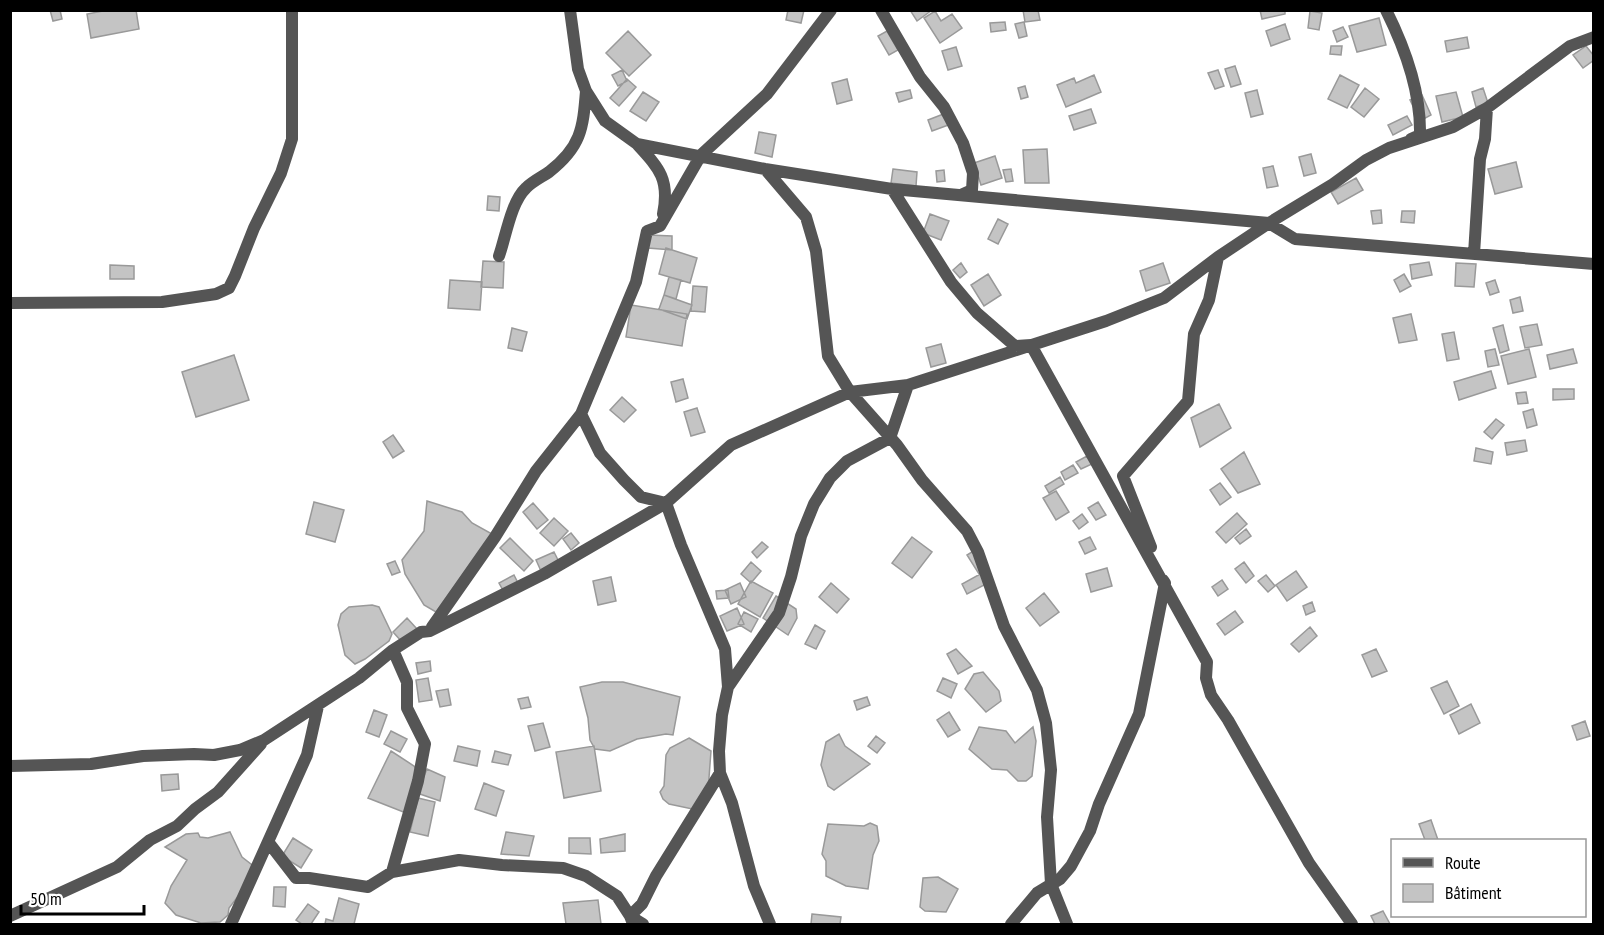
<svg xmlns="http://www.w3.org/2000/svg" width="1604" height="935" viewBox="0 0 1604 935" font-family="'PT Sans Narrow',sans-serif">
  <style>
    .building { fill: #c4c4c4; stroke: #999; stroke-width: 1.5 }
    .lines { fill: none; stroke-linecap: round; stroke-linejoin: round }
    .street { stroke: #555; stroke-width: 12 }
  </style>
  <rect width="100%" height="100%" fill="#fff"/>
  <!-- building -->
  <path class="building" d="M50,10H60L62,19L53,21Z
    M108,10H136L139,29L91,38L87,14Z
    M788,10H804L801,23L786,20Z
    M910,10H932L917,21Z
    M1023,10H1038L1040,20L1025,22Z
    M1260,10H1285V14L1262,19Z
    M935,11L941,21L952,14L962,28L940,43L924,18Z
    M1310,11L1322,13L1319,30L1308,28Z
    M1379,18L1386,45L1357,52L1349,26Z
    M1005,22L1006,30L991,32L990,23Z
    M1024,22L1027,36L1019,38L1015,24Z
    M1285,24L1290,39L1271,46L1266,31Z
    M1343,27L1348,37L1337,42L1333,31Z
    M628,31L651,55L629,76L606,53Z
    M887,31L898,50L889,55L878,36Z
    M1467,37L1469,48L1447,52L1445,41Z
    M1331,46H1342L1341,55L1330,54Z
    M1586,46L1594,56V60L1583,68L1573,55Z
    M956,47L962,66L948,70L942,51Z
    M1235,66L1241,84L1231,87L1225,69Z
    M622,70L627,81L618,86L612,75Z
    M1218,70L1224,86L1215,89L1208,73Z
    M1094,75L1101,92L1066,107L1057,85L1074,78L1076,83Z
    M1340,75L1359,85L1347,108L1328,99Z
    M627,79L636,87L619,106L610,98Z
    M847,79L852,100L837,104L832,83Z
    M1025,86L1028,97L1021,99L1018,88Z
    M1365,88L1379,99L1364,117L1351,107Z
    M1483,88L1488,103L1476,107L1472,92Z
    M910,90L912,98L899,102L896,93Z
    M1257,90L1263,114L1251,117L1245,93Z
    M643,92L659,102L646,121L630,111Z
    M1456,92L1463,117L1442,122L1436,96Z
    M1422,95L1431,115L1420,121L1410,100Z
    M1091,109L1096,123L1074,130L1069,116Z
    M946,113L951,124L932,131L928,120Z
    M1407,116L1412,125L1393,135L1388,125Z
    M759,132L776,135L772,157L755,153Z
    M1047,149L1049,183H1025L1023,150Z
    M1311,154L1316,173L1304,176L1299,157Z
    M995,156L1002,178L981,185L974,163Z
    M1516,162L1522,187L1495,194L1488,169Z
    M1273,166L1278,186L1267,188L1263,168Z
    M893,169L917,172L916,186L891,183Z
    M1011,169L1013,181L1006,182L1003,170Z
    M944,170L945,181L937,182L936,171Z
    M1356,178L1363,190L1338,204L1331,192Z
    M488,196L500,197L499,211L487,210Z
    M1381,210L1382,223L1373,224L1371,211Z
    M1402,211H1415L1414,223L1401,222Z
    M930,214L949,221L941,240L923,233Z
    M998,219L1008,224L998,244L988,239Z
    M649,235L672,236V250L648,248Z
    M666,248L697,258L690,283L659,274Z
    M483,261L504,262L503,288L481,287Z
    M1429,262L1432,275L1412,279L1410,265Z
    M961,263L967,272L960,278L953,270Z
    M1163,263L1170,283L1146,291L1140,271Z
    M1456,263L1476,264L1474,287L1455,286Z
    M110,265L134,266V279H110Z
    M988,274L1001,295L984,306L971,285Z
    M1404,274L1411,286L1400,292L1394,280Z
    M669,277L681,280L676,299L664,295Z
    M450,280L482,282L480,310L448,308Z
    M1495,280L1499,292L1490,295L1486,283Z
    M693,286L707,287L705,312L691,311Z
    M664,295L692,305L687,319L659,309Z
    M1520,297L1523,311L1513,313L1510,300Z
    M631,305L687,314L682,346L626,337Z
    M1411,314L1417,340L1399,343L1393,318Z
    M1537,324L1542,345L1525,348L1520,327Z
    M1503,325L1509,350L1500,353L1493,328Z
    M512,328L527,332L522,351L508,348Z
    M1454,332L1459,359L1447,361L1442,334Z
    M941,344L946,363L931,367L926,348Z
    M1495,349L1499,365L1488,367L1485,351Z
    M1529,349L1536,377L1508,384L1501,356Z
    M1573,349L1577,363L1550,369L1547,355Z
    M234,355L249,400L196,417L182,372Z
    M1491,371L1496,388L1459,400L1454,382Z
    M683,379L688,398L676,402L671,382Z
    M1553,389H1574V399L1553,400Z
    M1526,392L1528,403L1518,404L1516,393Z
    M622,397L636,410L624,422L610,410Z
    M1219,404L1231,428L1200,447L1191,418Z
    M697,408L705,432L691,436L684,412Z
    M1533,409L1537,425L1527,428L1523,412Z
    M1496,419L1504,425L1492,439L1484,432Z
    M393,435L404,451L393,458L383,442Z
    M1525,440L1527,451L1507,455L1505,443Z
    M1476,448L1493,452L1491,464L1474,461Z
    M1244,452L1260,484L1238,493L1221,469Z
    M1087,456L1092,464L1081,469L1076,462Z
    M1073,465L1078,473L1065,480L1061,472Z
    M1060,477L1064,484L1049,493L1045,486Z
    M1220,483L1231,497L1220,505L1210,490Z
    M1056,491L1069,512L1056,520L1043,498Z
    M427,501L462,512L472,523L492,534L436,612L424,605L405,574L402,560L424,531Z
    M314,502L344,510L335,542L306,534Z
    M1098,502L1106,515L1096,520L1088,508Z
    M533,503L548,520L537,529L523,512Z
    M1237,513L1247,524L1226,543L1216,532Z
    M1082,514L1088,522L1079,529L1073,521Z
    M554,518L568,531L554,546L540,533Z
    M1246,529L1251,536L1240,544L1235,538Z
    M571,533L579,543L571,550L563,539Z
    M912,537L932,552L912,578L892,563Z
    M1090,537L1096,549L1085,554L1079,542Z
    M510,538L533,561L524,571L500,548Z
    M762,542L768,547L757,558L752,552Z
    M975,550L987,569L979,574L967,555Z
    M554,552L559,562L541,571L536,560Z
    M395,561L400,572L392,575L387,564Z
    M751,562L761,571L751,583L741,574Z
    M1244,562L1254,576L1246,583L1235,569Z
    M1107,568L1112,586L1091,592L1086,574Z
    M1296,571L1307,587L1287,601L1276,585Z
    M982,573L988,583L967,594L962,584Z
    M514,575L519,585L504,592L499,583Z
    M1266,575L1275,586L1268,592L1258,581Z
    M611,577L616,601L598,605L593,581Z
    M1222,580L1228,589L1218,596L1212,587Z
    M751,581L773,593L760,617L738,604Z
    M740,583L746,597L731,604L725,590Z
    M831,583L849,599L837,613L819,597Z
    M728,590L729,598L717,599L716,591Z
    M1044,593L1059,612L1040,626L1026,608Z
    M776,596L796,609L797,618L788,635L763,618Z
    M1312,602L1315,611L1306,615L1303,606Z
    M372,605L379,607L392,634L389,641L365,659L355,664L345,655L338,625L341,614L349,607Z
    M737,608L744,624L727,631L720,616Z
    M1235,611L1243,622L1225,635L1217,624Z
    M744,612L758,619L751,632L738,624Z
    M407,618L417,629L402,642L393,632Z
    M815,625L825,631L816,649L805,644Z
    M1310,627L1317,636L1299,652L1291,644Z
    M956,649L972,666L958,674L947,654Z
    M1376,649L1387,671L1372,677L1362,655Z
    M430,661L431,671L418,674L416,663Z
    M983,672L999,691L1001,701L986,712L965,689L974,674Z
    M428,678L432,700L419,702L416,680Z
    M943,678L957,684L951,698L937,691Z
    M1447,681L1459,706L1444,714L1431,688Z
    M602,682H623L680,697L673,735L666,734L637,739L610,751L595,749L590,740L588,718L580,687Z
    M448,689L451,705L440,707L436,691Z
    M528,697L531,707L521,709L518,699Z
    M867,697L870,705L857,710L854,701Z
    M1471,704L1480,723L1459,734L1450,715Z
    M374,710L387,715L379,737L366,732Z
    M949,712L960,730L948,737L937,720Z
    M1585,721L1590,736L1577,740L1572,726Z
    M543,723L550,747L535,751L528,726Z
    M979,727L1006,731L1015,743L1033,727L1036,741L1032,776L1026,781H1018L1007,770L992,769L969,749Z
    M391,731L407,739L400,752L384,744Z
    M839,734L845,746L870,764L834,790L828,786L821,765L826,742Z
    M876,736L885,743L877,753L868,746Z
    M689,738L711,751L708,791L697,810L669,804L663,799L660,792L664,786L666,755L670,748Z
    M458,746L480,751L477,766L454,761Z
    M594,746L601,791L564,798L556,752Z
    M391,751L414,766L418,773L406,813L368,798Z
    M495,751L511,755L508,765L492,762Z
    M427,769L445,777L440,801L417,793Z
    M178,774L179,789L162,791L161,775Z
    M484,783L504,791L496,816L475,809Z
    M418,798L435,802L428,836L410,832Z
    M1431,820L1438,840H1425L1419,824Z
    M870,823L877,826L879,841L873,855L868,889L846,886L826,876V861L822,854L828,824L864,826Z
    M230,832L242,857L256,868L243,890L229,908L228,915L220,922L201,923L176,915L165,903L171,886L187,860L165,847L186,834L198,833L200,837L208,838Z
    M506,832L534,836L529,856L501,854Z
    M625,834V851L601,853L600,839Z
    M293,838L312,850L301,868L282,856Z
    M569,838H590L591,854L569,853Z
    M938,877L958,889L946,912L925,911L920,907L923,878Z
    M274,887H286L285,907L273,906Z
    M339,898L359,904L354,924H325L326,919L333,921Z
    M598,900L601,924H566L563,903Z
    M308,904L319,912L311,924H302L296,920Z
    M1383,911L1390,924H1375L1371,916Z
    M812,914L841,917L840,924H811Z"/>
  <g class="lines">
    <!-- street -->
    <path class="street" d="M570,10L578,69L586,91L605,121L637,144L765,169L892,189L1269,223L1295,239L1594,264
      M881,10L920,77L944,107L963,143L973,173L972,190L961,195
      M1386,10C1405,48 1421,93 1420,135L1411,139
      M637,144C659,168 670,179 663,214
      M765,169L806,217L816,251L828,356L850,392L897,445L922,480L967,531L978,552L1004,626L1037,690L1046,723L1051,770L1047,817L1051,884L1067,924
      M892,189L951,282L977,313L1015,346L1031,345L1207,662L1206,678L1211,695L1228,720L1309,863L1352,924
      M1474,254L1480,159L1485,139L1487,108
      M499,256C506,236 511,202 526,188C533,181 542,177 549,172C581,147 583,129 586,91
      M10,303L162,302L216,294L229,288L235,276L254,228L281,173L292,139V10
      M581,414L600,453L624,480L641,497L666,503L681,545L725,649L728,687L722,715L719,751L720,773L656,876L642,904L630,916L633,924
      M1151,547L1123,476L1188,401L1194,334L1209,300L1218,257
      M432,627L495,537L536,471L581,414L636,282L647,231L660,226L701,155L767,94L831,10
      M728,687L779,613L791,577L801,536L814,504L830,478L847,461L890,438L908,385
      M10,766L91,764L143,756L194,754L214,755L240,750L264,740L359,678L393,650L421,632L430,631L544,574L666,503L731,445L850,392L908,385L1106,321L1164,298L1218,257L1269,223L1333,184L1366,160L1389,148L1453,127L1487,108L1570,46L1594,37
      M720,773L732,803L754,886L770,924
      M269,843L296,878H309L368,887L392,872L459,860L502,865L563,868L586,876L617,896L630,916L643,924
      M392,872L418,781L425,744L407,708V682L393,650
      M10,916L117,867L150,840L177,826L195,809L218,792L261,744
      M231,924L307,755L318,706
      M1011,924L1037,893L1060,879L1071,866L1090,831L1099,804L1139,714L1165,583L1163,580"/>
  </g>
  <!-- border -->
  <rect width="1604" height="935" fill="none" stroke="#000000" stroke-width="24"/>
  <!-- legend -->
  <rect x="1391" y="839" width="195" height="78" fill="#ffffff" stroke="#999999" stroke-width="1.5"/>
  <rect x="1403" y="858" width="30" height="9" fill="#555555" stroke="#999999" stroke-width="1.5"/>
  <text x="1445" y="869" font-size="18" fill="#000000">Route</text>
  <rect x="1403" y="884" width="30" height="18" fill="#c4c4c4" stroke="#999999" stroke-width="1.5"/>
  <text x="1445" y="899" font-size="18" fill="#000000">Bâtiment</text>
  <!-- scale -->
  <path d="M21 905v9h123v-9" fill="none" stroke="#000000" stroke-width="3"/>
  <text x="30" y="905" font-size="18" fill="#000000" stroke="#ffffff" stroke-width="4.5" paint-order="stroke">50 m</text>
</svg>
